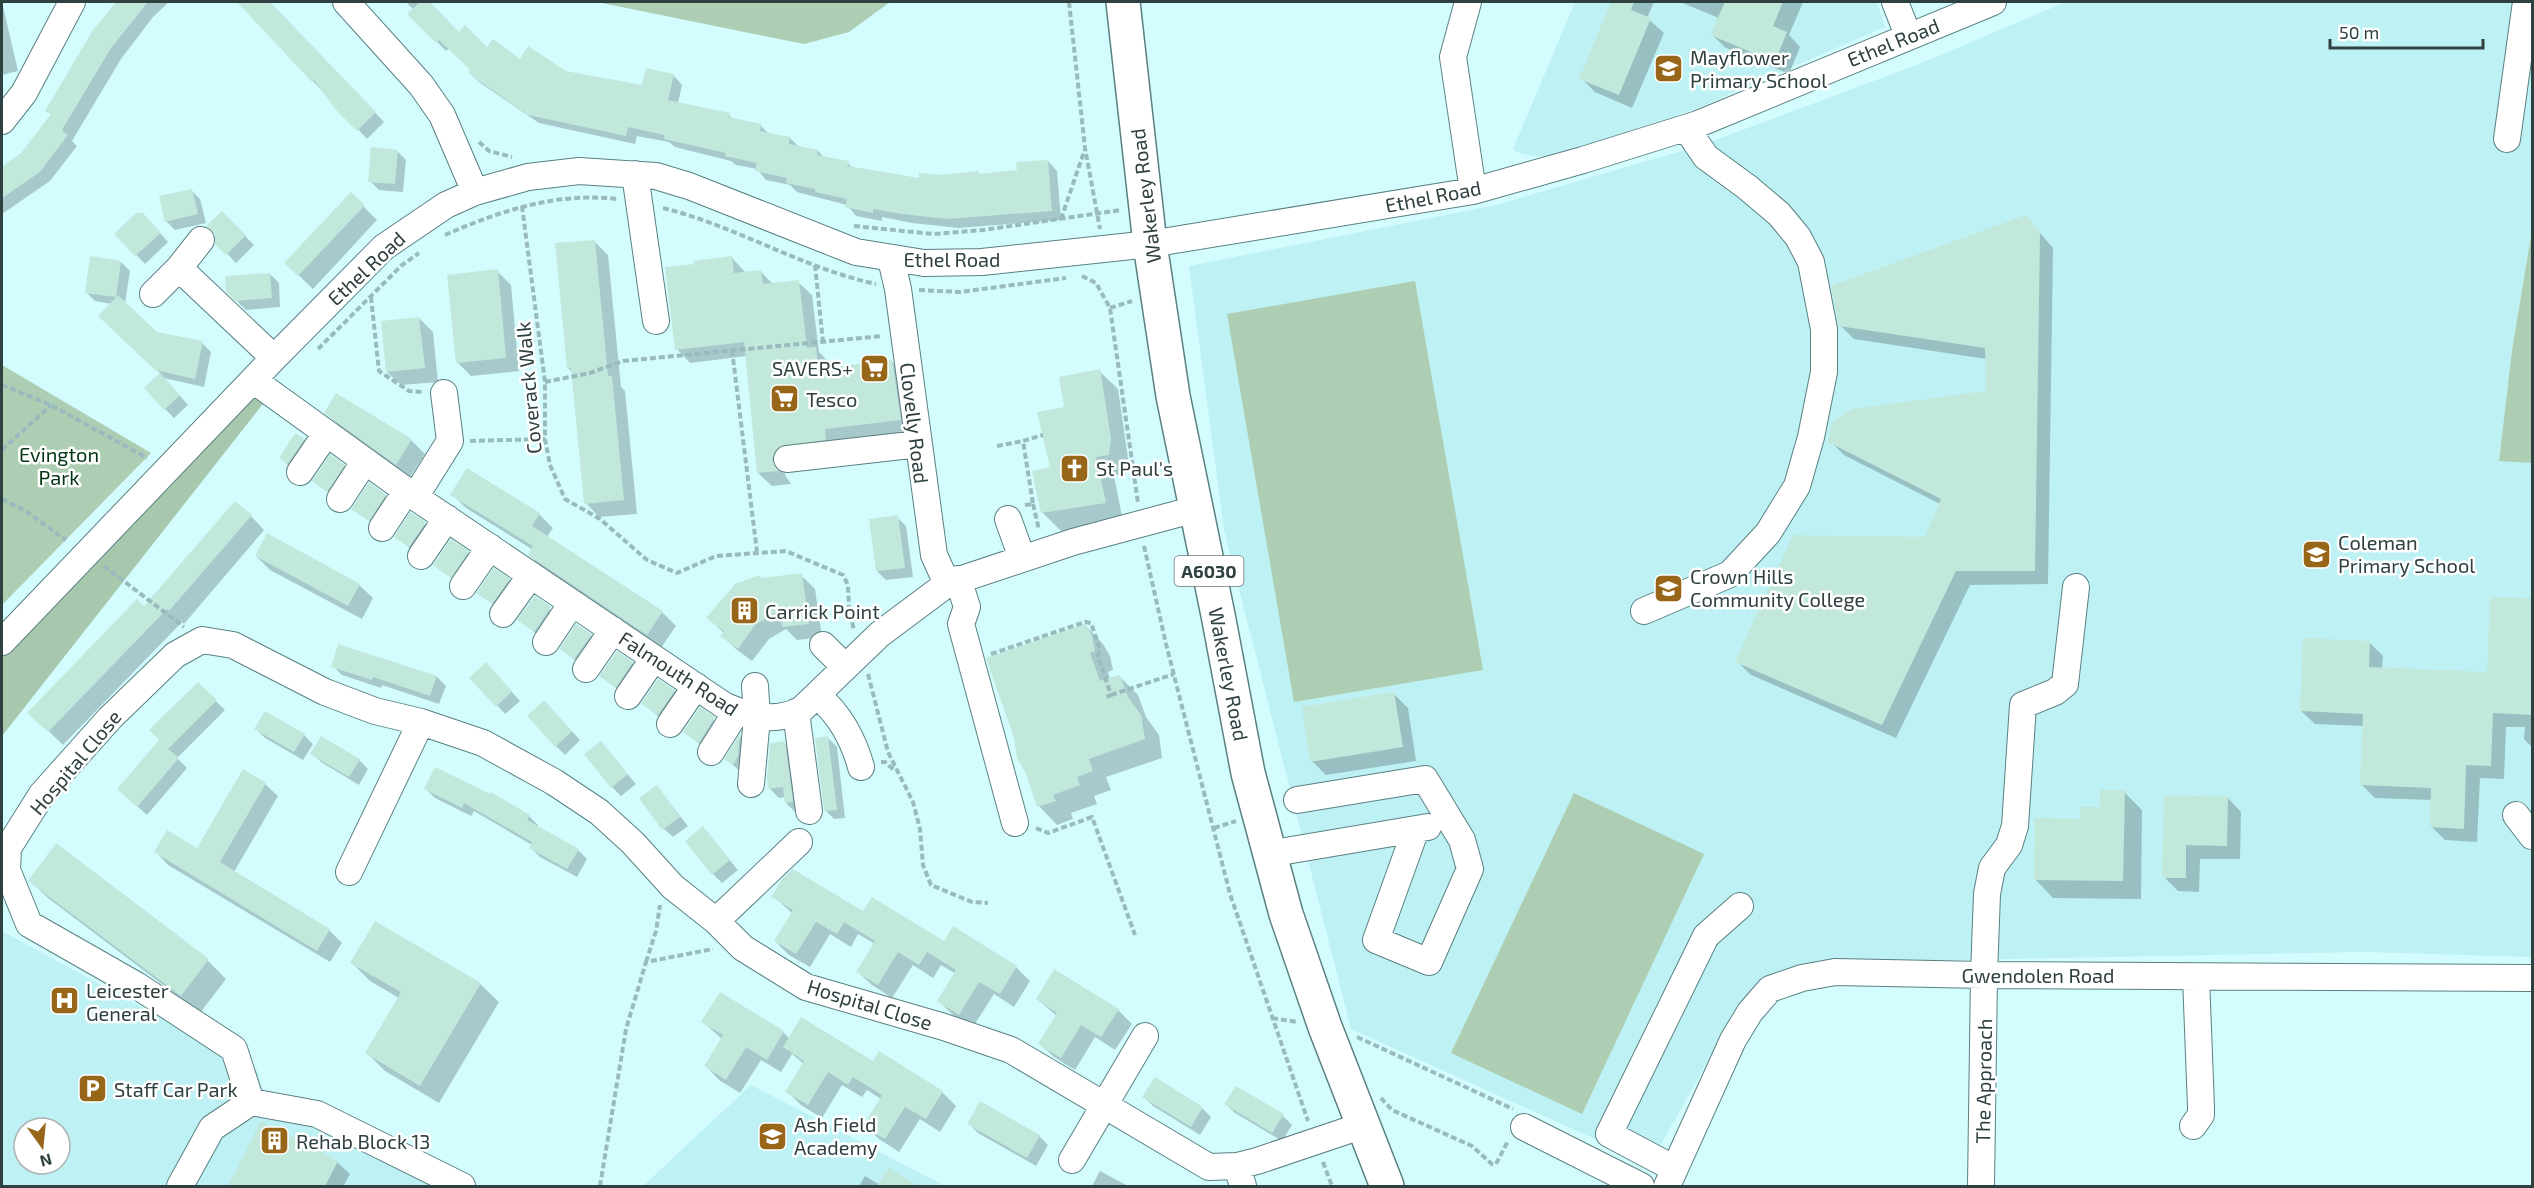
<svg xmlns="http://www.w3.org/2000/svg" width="2534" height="1188" viewBox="0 0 2534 1188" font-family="'Exo 2',sans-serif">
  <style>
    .built { fill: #bef1f3; fill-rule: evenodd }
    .green { fill: #adceb2 }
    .forest { fill: #a7c8ac }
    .shadow { fill: #0003 }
    .building { fill: #c2e8dc }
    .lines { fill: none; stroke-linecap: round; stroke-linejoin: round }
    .minor-casing { stroke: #5a8082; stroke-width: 28 }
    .highway-casing { stroke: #5a8082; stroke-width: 36 }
    .path { stroke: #9abbbd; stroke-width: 4; stroke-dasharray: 6 3; stroke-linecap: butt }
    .minor { stroke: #fff; stroke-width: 26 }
    .highway { stroke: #fff; stroke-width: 33 }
    .labels { text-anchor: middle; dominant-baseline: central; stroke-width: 5; stroke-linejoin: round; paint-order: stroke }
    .shield { fill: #fff; stroke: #6d797a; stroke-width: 1.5 }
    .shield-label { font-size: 18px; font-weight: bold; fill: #2f4041 }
    .street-label { font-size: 20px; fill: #2f4041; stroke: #fff }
    .poi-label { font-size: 20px; fill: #2f4041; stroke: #fff; text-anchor: start }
    .park-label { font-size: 20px; fill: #003410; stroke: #fff }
  </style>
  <rect width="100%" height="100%" fill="#d3fcff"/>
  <!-- built -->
  <path class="built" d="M1575,2H1877L1885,27L1695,109L1564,152L1541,157L1519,153L1513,149Z
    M2066,2H2532V230L2512,350L2499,460L2532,463V957L2364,952L1850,962L1795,966L1758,981L1736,1011L1650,1164L1351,1029L1224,530L1189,266L1496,205L1702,145L1919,64Z
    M2,931L257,1070L266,1102L438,1186H2ZM24,1128H60V1164H24Z
    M751,1085L945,1186H643Z"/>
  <!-- green -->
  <path class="green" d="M597,2H890L849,32L804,44Z
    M2532,230V463L2499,461L2512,350Z
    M1415,281L1483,670L1294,702L1227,314Z
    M2,365L151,453L2,605Z
    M1574,793L1704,854L1582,1114L1451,1053Z"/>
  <!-- forest -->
  <path class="forest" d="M253,380L270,395L2,736V651Z"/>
  <!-- shadow -->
  <path class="shadow" d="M2,2L18,71L2,75Z
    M117,2H169L153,17L121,59L72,141L77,146L50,181L2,214V168L23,153L52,115L47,110L94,31Z
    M239,2H270L384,122L367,139Z
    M406,2H428L459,34L487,49L520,61L565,73L644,87L673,75L682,85L678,103L729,115L734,120L760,125L769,134L790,138L799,147L818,151L825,158L848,163L854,169L920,180L978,173L980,175L1019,171L1048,161L1057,171L1061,220L959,228L912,223L882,217V221L856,216L847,205L797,192L790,185L766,180L757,169L736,165L731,161L675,147L669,142L637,136L635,144L539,123L479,82L470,73L472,70L449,48L446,51L410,14L414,10Z
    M1613,2H1654L1647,18L1664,33L1632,108L1595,92L1581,78Z
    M1680,2H1803L1789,35L1800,47L1789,74L1726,48L1712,35L1719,18Z
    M397,151L406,160L403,192L379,190L370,181Z
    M191,190L200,199L206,223L175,230L166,221Z
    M351,194L377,220L313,289L286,263Z
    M222,213L254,245L236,263L217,243Z
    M2026,217L2053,248L2048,584L1970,585L1896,738L1751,675L1737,661L1926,539L1940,504L1844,455L1830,441L1987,393L1986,359L1854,339L1840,325Z
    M152,224L168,242L145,264L116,234Z
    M594,241L608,255L621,387L625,391L637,514L599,517L586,503L573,372L568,368Z
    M732,258L746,273L761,272L774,285L798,282L812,295L819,352L829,362L830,369L892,362L906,375L914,434L787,467L785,475L791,484L772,486L758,473L747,356L690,363L677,349Z
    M121,262L130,271L125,303L156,334L202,343L211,352L204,387L164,378L188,405L174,418L165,409L161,374L100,316L112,304L95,301L86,292Z
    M497,271L511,285L519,371L471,376L457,362Z
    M270,274L279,283L280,307L246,310L227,291Z
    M419,318L433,332L438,382L401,385L387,372Z
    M1099,371L1118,389L1128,458L1127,473L1114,476L1123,521L1061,531L1042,512L1066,408Z
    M326,412L411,440L425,454L410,477L339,426Z
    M304,440L313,449L290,467L281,458Z
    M344,466L353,475L337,499L314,481Z
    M452,494L539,514L553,528L547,537L662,612L676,626L661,648L543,568L529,555L533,550L466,508Z
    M385,496L394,505L379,528L353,509Z
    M251,516L264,530L184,624L182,622L63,745L29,712L144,608Z
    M897,517L906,526L913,577L886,580L877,571Z
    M425,524L434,532L418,555L396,537Z
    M468,553L477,561L460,585L435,565Z
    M256,556L359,585L373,598L362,619L270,570Z
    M801,575L815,589L822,637L797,640L786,629L769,639L752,661L736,649L722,636L724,633L708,618L762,579Z
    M509,580L518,589L502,611L478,593Z
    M535,598L559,617L544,640L519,620Z
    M2492,598L2532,600V747L2524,739L2525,727H2506L2504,779L2480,778L2477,842L2445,840L2431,826L2432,800L2375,798L2361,784L2364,726L2315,724L2301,711L2369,642L2383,656L2382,669L2488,673Z
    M1085,625L1103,644L1110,656L1113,670L1108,672L1110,679L1120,677L1138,695L1146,717L1159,735L1162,758L1106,777L1111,790L1094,796L1097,804L1071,813L1073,819L1057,825L1039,806Z
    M591,635L600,644L584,667L561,649Z
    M632,663L641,672L625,695L601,676Z
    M333,666L437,677L446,686L439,704L382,685L381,688L342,675Z
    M495,673L520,701L505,714L497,705Z
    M198,684L225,710L177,758L187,768L147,815L128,798L161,740Z
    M674,691L683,700L667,723L643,704Z
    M1394,694L1408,708L1416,761L1326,775L1312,761Z
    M700,709L723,728L708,751L685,732Z
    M553,711L580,740L565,755L556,746Z
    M256,729L304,735L313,744L303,760L265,738Z
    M741,736L749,744L742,773L726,759Z
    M828,738L837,747L845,818L834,819L825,810Z
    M601,743L636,784L621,796L612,787Z
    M784,743L793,752L801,811L795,812L786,803L785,797L779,798L770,789Z
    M312,753L359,760L368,769L359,785L321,762Z
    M265,784L278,796L234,872L329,930L342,943L330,962L168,865L156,852L197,850Z
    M657,787L688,826L673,837L664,829Z
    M426,789L529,816L538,825L537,827L578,850L587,859L577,877L540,857L531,848L532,845L474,811L471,816L435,798Z
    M2124,792L2142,810L2141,899L2053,898L2035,879L2081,820Z
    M2165,797L2228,798L2241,812L2240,859H2200L2199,892L2178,891L2164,877Z
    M703,828L738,870L722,883L713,874Z
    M56,845L208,961L226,979L200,1013L48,898L29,880Z
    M773,896L864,914L944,943L953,929L1016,967L1030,981L1014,1007L994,994L973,1027L953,1015L939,1001L956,974L941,965L933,978L913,965L892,998L872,985L858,972L875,944L858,934L851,947L830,934L810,967L789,955L775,941L792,913Z
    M352,963L480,984L499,1002L439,1103L385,1071L367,1053L399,998L370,981Z
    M1037,999L1118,1010L1132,1024L1115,1050L1095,1037L1075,1070L1054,1057L1040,1044L1057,1016Z
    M703,1022L783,1032L790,1039L873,1063L942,1092L956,1106L940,1132L920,1119L899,1152L879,1139L865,1126L881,1099L867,1090L862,1097L842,1085L822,1118L801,1105L787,1091L804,1064L792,1054L781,1072L761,1060L740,1093L719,1080L706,1066L722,1039Z
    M1144,1097L1202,1108L1211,1117L1200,1135L1153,1106Z
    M1226,1104L1283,1116L1292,1125L1282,1141L1235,1113Z
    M262,1123L337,1162L350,1174L344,1185L348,1186H229Z
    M969,1124L1039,1136L1048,1145L1036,1166L978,1133Z
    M889,1170L916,1186H859L865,1176L880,1185Z
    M1100,1171L1128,1186H1092Z"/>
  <!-- building -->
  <path class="building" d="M116,2H148L111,48L62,130L68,135L40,172L2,198V167L22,152L51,114L45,111L93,30Z
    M237,2H270L376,112L357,131L336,110L314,80L312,82Z
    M420,2H430L459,32L465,25L487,47L493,39L520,59L528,46L566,71L642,85L646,68L674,74L668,100L730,113L729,117L761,124L760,131L790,137L789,144L818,150L817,155L849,161L848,166L919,178V173L939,175L979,171V174L1017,170L1016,162L1048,160L1052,211L948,219L902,214L873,209V213L845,207L847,199L815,192V189L786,183L787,178L755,171L757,163L725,156L726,153L664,139V135L628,127L626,136L528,115L468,73L470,70L439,40L436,43L407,14Z
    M1611,2H1634L1631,10L1651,18L1619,95L1579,79Z
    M1725,2H1783L1773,26L1787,32L1775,62L1710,35Z
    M371,147L398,150L395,184L368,182Z
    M192,189L198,214L165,222L159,196Z
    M351,192L365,205L298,276L284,263Z
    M222,211L246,235L226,255L215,244V234L206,226Z
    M136,213H143L161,233L135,256L114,234Z
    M2026,215L2040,232L2035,571H1956L1882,725L1735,662L1793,535L1925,537L1941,499L1828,442L1832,422L1853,409L1986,391L1985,348L1839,326L1831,286Z
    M595,240L608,376H612L624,500L584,504L571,368H567L555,243Z
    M90,256L121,261L116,297L85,293Z
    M732,256L734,273L761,270L763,284L799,280L807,348L816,347L818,369L892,360L901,420L825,429L826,440L779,447L774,453L772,460L779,471L757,473L744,342L675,350L665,267L694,264L693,261Z
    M498,269L506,358L456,363L447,275Z
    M270,273L272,298L236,301L226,292L225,276Z
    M118,295L157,332L203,341L195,379L155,370L98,316Z
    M419,317L425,368L386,372L381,321Z
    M1100,369L1111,438L1109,455L1096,457L1106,503L1041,513L1032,471L1050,467L1037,412L1064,407L1059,377Z
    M160,373L180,395L164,410L144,388Z
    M336,393L412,439L396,465L324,413Z
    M295,433L305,439L288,464L279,458Z
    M330,454L345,465L327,492L312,481Z
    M467,468L540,513L532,526L663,611L647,635L528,555L533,546L450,495Z
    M369,482L386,495L369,521L351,509Z
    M235,501L252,515L169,611L167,609L48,732L27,713L137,599L144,606Z
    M410,512L426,522L409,547L394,537Z
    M898,515L905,568L876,571L869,519Z
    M267,533L360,584L348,606L255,556Z
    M451,539L469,551L451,578L433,565Z
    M494,568L510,579L492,604L476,593Z
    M802,573L809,624L782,627L780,610L755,625L738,649L720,636L724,631L706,618L735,584L760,575L761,578Z
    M535,596L551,607L534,632L517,620Z
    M2490,597L2532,598V715L2493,713L2491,766L2466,765L2464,829L2430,827L2431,788L2360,785L2363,714L2300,711L2303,638L2370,641L2369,667L2487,672Z
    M576,624L592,634L574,659L559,649Z
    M1085,624L1092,636L1095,651L1090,653L1100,681L1120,675L1128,697L1141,715L1145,739L1089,759L1093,771L1077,777L1080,785L1053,795L1056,801L1037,807L1026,774L1017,758L1014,738L986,658Z
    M338,644L437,676L430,696L373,677L372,680L331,667Z
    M617,651L633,662L616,688L599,676Z
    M486,662L512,691L496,707L469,678Z
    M658,679L675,690L658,715L641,704Z
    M198,682L217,700L168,749L179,758L137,807L117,789L159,740L149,730Z
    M1394,692L1403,747L1310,762L1302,707Z
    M544,700L572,731L555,747L527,716Z
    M700,707L715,717L699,743L683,732Z
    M265,711L305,734L294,752L254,729Z
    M740,734L738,756L733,765L724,759Z
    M321,736L360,759L349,777L310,754Z
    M828,736L837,810L824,811L815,738Z
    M601,741L628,774L611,788L584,754Z
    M785,741L793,802L785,803L783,787L768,789L767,778L770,743Z
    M435,767L490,794L491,792L530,815L527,820L579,849L567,869L529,848L532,842L464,803L462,808L424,789Z
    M243,769L266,783L220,862L330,929L317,951L154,852L167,830L197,848Z
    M657,785L680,817L662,830L639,798Z
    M2100,790H2125L2123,881L2034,880L2035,818L2080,819V807H2100Z
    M2164,795L2228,797L2227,846L2186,845V878H2162Z
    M703,826L730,860L712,875L685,841Z
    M56,843L209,959L181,996L28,881Z
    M793,869L863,911L872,897L944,941L953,926L1017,966L1000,994L979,982L959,1015L937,1001L956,970L927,952L919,965L898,952L878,985L856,972L875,941L844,922L837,934L816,922L796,954L774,941L793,910L771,897L782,879Z
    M375,921L481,983L420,1086L365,1053L401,992L350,963Z
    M1054,969L1119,1009L1101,1037L1081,1025L1061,1058L1038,1044L1057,1013L1036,999Z
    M720,992L784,1031L767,1060L746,1047L726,1080L704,1066L723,1035L701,1022Z
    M801,1017L873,1061L879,1051L943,1091L926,1119L905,1107L885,1139L863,1126L882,1095L853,1077L848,1085L828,1072L808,1105L785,1092L804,1061L783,1047Z
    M1155,1077L1203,1107L1191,1127L1142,1097Z
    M1236,1086L1284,1114L1272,1133L1224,1104Z
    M980,1101L1040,1135L1027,1158L967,1124Z
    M261,1121L338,1161L325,1186H228Z
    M888,1168L919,1186H877Z"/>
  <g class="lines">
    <defs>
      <path id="minor" d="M346,2L421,85L442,115L475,192
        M1468,2L1453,57L1473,191
        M1895,2L1908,35
        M2,121L24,93L72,2
        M2507,139L2526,2
        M635,174L656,321
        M891,259L898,289L934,555L947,584
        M179,268L274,358
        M153,294L179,268L201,240
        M253,380L415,497L725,706C751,717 774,723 801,710L880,634L947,584L1073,542L1196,509
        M787,459L919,444
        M300,472L326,434
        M415,497L450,441L444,393
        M340,499L365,461
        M1008,519L1022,558
        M382,528L407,490
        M421,556L447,518
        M958,579L967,607L961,624L1015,823
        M463,586L490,547
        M1644,611L1730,574L1768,533L1797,486L1811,437L1824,372V329L1811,262L1798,237L1779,214L1747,187L1706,157L1686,128
        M503,614L531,575
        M2,642L274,358L384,247L446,205L475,192L528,177L579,171L656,176L689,186L856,252L924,263L982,262L1150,244L1473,191L1583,160L1698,124L1993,2
        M546,642L572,603
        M823,645L845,667
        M586,669L613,630
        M628,696L654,658
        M817,696C839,712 854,741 861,767
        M796,712L809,811
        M670,724L696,686
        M711,752L737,711
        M751,784L757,717L755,686
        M1297,800L1425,779L1462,840L1470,869L1429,962L1376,940L1416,829
        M2516,815L2532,836
        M1268,854L1428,827
        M349,872L421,722
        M716,921L799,842
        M251,1102L234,1049L136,985L29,924L7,870L8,848L42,794L110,718L175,655L202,640L233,645L325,692L375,711L421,722L483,743L554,782L599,812L633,843L673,887L716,921L743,948L806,987L944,1027L1011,1050L1209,1167L1237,1166L1257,1161L1364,1125
        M251,1102L317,1114L462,1186
        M2193,1126L2201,1115V1107L2196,977
        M1524,1127L1641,1186
        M1072,1160L1145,1036
        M1237,1166L1243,1186
        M1675,1169L1609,1134L1706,936L1740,906
        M180,1186L212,1128L251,1102
        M1667,1186L1733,1040L1750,1012L1770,989L1802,978L1835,972L1984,975L2532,978
        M1981,1186L1984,975L1987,894L1992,868L2009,845L2015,826L2023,705L2055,692L2065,684L2076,587"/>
      <path id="highway" d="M1123,2L1150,244L1173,396L1218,615L1248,773L1286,914L1325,1027L1387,1186"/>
    </defs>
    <!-- minor casing -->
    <use href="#minor" class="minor-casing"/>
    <!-- highway casing -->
    <use href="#highway" class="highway-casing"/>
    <!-- path -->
    <path class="path" d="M1069,2L1085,148L1100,229
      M479,142L489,151L512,157
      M522,206L545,382V439L550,465L565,499L600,519L647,560L677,573L716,556L786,551L843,575L848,585L849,609L854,630
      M663,208C736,226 802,268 876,284
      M1061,219L1085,149
      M854,226L933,234L983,230L1121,210
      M445,235C499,211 557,192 617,199
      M815,265L823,342
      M1082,276L1096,283L1110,308L1138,503
      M919,290L960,292L1066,278
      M371,297L379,371L409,391L423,392
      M1110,308L1132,301
      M318,349L402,265L419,253
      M732,350L757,552
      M545,382L590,373L623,361L882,336
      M2,385L51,405L147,458
      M470,441L545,439
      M997,446L1023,441
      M2,450L51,405
      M2,499L24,510L66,540
      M1033,504L1039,530
      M1025,505L1033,504L1023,441L1043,435
      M1144,546L1166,644L1230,894L1308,1121
      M104,566L184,627
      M991,654L1085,622L1091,623L1100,649L1098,656L1111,695L1104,698
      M868,674L888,752L913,802L920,829L923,865L931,885L972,902L988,903
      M1111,695L1174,674
      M881,762H885L895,771
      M1036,828L1048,833L1092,817L1135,935
      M1214,828L1236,821
      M646,962L656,931L660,905
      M1272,1018L1297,1022
      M1357,1037L1513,1109
      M1381,1098L1392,1110L1472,1146L1492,1164H1496L1508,1141
      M1323,1162L1332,1186
      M600,1186L626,1029L646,962L713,949"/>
    <!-- minor -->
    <use href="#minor" class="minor"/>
    <!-- highway -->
    <use href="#highway" class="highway"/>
  </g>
  <!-- icons -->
  <defs>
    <symbol id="school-square" viewBox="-11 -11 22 22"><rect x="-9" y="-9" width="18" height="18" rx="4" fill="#976618" stroke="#fff"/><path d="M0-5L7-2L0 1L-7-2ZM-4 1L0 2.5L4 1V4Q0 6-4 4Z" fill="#fff"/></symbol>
    <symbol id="supermarket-square" viewBox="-11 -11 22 22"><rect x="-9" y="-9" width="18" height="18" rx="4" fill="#976618" stroke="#fff"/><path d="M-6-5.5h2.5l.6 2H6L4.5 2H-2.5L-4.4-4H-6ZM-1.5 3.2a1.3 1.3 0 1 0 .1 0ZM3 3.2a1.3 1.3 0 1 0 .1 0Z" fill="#fff"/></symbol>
    <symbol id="church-square" viewBox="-11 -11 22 22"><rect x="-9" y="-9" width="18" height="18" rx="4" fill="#976618" stroke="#fff"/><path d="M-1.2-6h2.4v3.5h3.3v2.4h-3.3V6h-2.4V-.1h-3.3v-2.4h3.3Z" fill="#fff"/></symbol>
    <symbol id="building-square" viewBox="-11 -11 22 22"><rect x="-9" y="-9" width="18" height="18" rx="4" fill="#976618" stroke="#fff"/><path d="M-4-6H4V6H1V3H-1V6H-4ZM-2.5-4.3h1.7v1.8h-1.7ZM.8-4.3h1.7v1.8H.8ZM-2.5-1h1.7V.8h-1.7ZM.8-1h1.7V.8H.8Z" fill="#fff"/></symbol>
    <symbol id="hospital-square" viewBox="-11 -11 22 22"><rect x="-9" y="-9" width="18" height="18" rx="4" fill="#976618" stroke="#fff"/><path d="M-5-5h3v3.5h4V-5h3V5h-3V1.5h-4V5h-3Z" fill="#fff"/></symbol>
    <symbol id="parking-square" viewBox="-11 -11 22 22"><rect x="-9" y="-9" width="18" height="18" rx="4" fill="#976618" stroke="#fff"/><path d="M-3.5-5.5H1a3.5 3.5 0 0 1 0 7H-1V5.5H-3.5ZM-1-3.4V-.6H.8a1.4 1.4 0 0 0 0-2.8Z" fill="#fff"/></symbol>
  </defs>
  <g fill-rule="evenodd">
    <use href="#school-square" x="1652" y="52" width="33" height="33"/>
    <use href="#supermarket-square" x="858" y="352" width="33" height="33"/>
    <use href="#supermarket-square" x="768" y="382" width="33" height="33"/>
    <use href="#church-square" x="1058" y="452" width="33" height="33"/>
    <use href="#school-square" x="2300" y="538" width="33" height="33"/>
    <use href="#school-square" x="1652" y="572" width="33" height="33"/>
    <use href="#building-square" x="728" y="594" width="33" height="33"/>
    <use href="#hospital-square" x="48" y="984" width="33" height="33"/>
    <use href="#parking-square" x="76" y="1072" width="33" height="33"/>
    <use href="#school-square" x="756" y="1120" width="33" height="33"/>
    <use href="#building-square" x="258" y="1124" width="33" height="33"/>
  </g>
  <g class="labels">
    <!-- shield labels -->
    <rect class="shield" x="1174.5" y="556" width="69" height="30" rx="4.5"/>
    <g class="shield-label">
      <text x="1209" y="571">A6030</text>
    </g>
    <!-- street labels -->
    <g class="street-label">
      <text transform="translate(1893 42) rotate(-22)">Ethel Road</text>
      <text transform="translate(1145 196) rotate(-97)">Wakerley Road</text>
      <text transform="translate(1433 196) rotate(-11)">Ethel Road</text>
      <text x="952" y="259">Ethel Road</text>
      <text transform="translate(366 268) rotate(-43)">Ethel Road</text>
      <text transform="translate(528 388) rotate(-95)">Coverack Walk</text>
      <text transform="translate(915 423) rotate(83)">Clovelly Road</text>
      <text transform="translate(679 673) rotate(33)">Falmouth Road</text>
      <text transform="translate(1229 674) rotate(79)">Wakerley Road</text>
      <text transform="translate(75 762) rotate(-50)">Hospital Close</text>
      <text x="2038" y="975">Gwendolen Road</text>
      <text transform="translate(870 1004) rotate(17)">Hospital Close</text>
      <text transform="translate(1983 1081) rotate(-89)">The Approach</text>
    </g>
    <!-- poi labels -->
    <g class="poi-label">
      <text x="1690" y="57">Mayflower<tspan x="1690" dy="23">Primary School</tspan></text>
      <text x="853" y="368" text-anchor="end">SAVERS+</text>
      <text x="806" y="399">Tesco</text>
      <text x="1096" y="468">St Paul's</text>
      <text x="2338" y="542">Coleman<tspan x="2338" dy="23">Primary School</tspan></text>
      <text x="1690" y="576">Crown Hills<tspan x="1690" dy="23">Community College</tspan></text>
      <text x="765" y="611">Carrick Point</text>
      <text x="86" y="990">Leicester<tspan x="86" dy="23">General</tspan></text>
      <text x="114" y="1089">Staff Car Park</text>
      <text x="794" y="1124">Ash Field<tspan x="794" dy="23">Academy</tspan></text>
      <text x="296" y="1141">Rehab Block 13</text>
    </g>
    <!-- park labels -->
    <g class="park-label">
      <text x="59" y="454">Evington<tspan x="59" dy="23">Park</tspan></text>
    </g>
  </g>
  <!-- border -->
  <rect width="2534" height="1188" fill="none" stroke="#2f4041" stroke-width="6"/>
  <!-- north arrow -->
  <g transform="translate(42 1146) rotate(165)"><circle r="28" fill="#ffffff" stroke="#acb3b3" stroke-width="1.5"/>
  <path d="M0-4.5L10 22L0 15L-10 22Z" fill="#976618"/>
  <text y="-9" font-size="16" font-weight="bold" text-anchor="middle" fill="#2f4041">N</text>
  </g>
  <!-- scale -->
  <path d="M2330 39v9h153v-9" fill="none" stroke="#2f4041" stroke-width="3"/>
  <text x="2339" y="39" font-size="18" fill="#2f4041" stroke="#ffffff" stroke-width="4.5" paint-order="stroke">50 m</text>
</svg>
